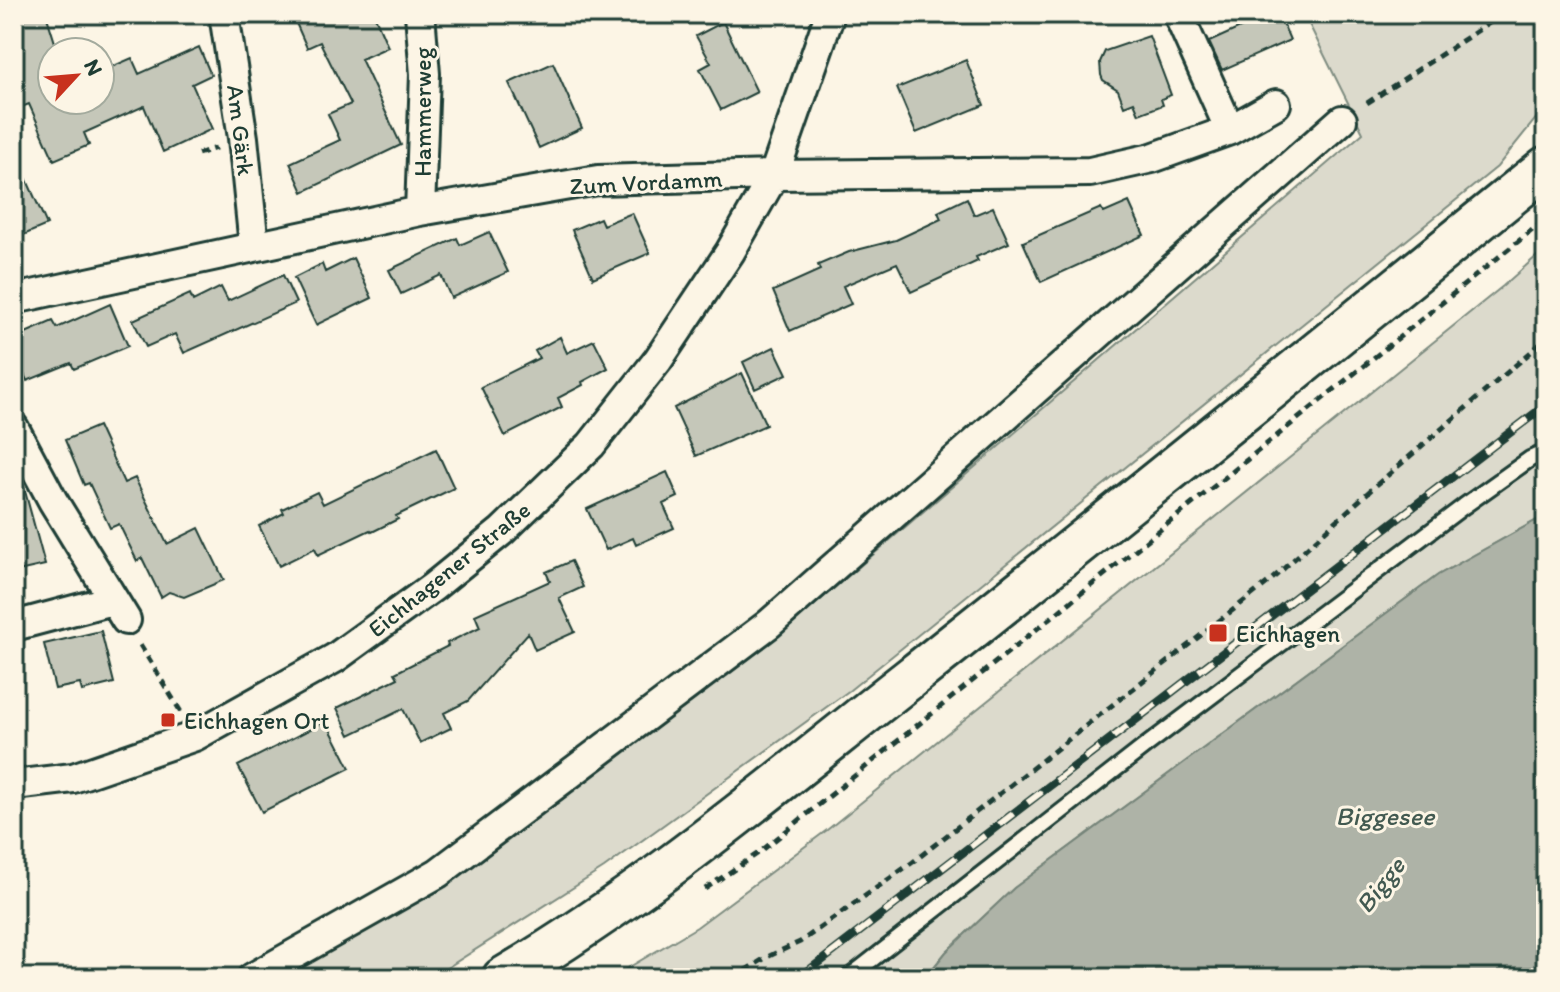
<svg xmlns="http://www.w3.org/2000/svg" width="1560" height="992" viewBox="0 0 1560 992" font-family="Itim,sans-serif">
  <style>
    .green { fill: #dcdacc; stroke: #7e8c80; stroke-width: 2 }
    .water { fill: #aeb3a7; stroke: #758479; stroke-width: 2 }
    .building { fill: #c5c7b9; stroke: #1f3d34; stroke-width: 2 }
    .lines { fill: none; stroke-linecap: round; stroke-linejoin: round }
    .service-casing { stroke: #1f3d34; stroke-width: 20 }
    .minor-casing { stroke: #1f3d34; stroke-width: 34 }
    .secondary-casing { stroke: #1f3d34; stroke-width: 46 }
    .path { stroke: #1f3d34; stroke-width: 5; stroke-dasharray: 8 6; stroke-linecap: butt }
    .service { stroke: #fcf5e5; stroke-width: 14 }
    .minor { stroke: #fcf5e5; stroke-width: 28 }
    .secondary { stroke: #fcf5e5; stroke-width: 40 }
    .rail-casing { stroke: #1f3d34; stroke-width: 9 }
    .rail { stroke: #fcf5e5; stroke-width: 6; stroke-dasharray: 18; stroke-linecap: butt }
    .poi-dot { fill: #c8321e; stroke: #fcf5e5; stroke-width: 3 }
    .labels { text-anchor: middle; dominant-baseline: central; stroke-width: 6; stroke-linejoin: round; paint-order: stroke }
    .street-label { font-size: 24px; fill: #1f3d34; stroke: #fcf5e5 }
    .poi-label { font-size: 24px; fill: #1f3d34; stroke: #fcf5e5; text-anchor: start }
    .water-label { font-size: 26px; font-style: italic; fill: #435a51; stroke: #fcf5e5 }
  </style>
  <rect width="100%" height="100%" fill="#fcf5e5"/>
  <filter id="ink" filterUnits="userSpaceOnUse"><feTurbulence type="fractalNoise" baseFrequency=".0125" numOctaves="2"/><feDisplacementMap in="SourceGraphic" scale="16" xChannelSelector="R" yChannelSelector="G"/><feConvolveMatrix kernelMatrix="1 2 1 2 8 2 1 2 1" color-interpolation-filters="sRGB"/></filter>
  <g filter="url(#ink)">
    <!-- green -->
    <path class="green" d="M1304,14H1546V106L1497,167L850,690L604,868L431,978H283L444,888L774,640L1363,133Z
      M1546,248V515L1438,575L1014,888L946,952L925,978H611L697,927L827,830L1503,286Z"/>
    <!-- water -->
    <path class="water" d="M1546,515V978H925L946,952L1014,888L1438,575Z"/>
    <!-- building -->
    <path class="building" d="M14,14H46L58,52H52V100H100V72L132,58L139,74L199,47L211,75L192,84L212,129L163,152L144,106L84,133L89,145L54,160L29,104L14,110Z
      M292,14H382L375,17L388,47L361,59L401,145L303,192L290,163L340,140L328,114L351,104L320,42L307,48Z
      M1271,14H1279L1290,40L1222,70L1209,42Z
      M723,22L757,92L721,110L700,69L711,63L696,36Z
      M1149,36L1171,95L1161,99L1163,105L1139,114L1134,102L1124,106L1118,90L1103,80L1101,75L1100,62L1105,51Z
      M966,60L984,105L916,133L897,88Z
      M553,63L582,128L539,148L509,83Z
      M14,151L47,225L14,239Z
      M967,198L974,215L993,207L1009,243L976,257L978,261L911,292L897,263L843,286L851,304L790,331L773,291L820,270L818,265L849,252L896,240L941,219L938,212Z
      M1129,202L1144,235L1041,282L1023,242L1101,208L1104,213Z
      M632,213L650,253L593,278L572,230L600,218L603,225Z
      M489,232L508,272L451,298L441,275L401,294L389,270L457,238L460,245Z
      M353,258L372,298L316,325L294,278L322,264L325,272Z
      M283,275L296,303L184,353L175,334L146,347L133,320L190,294L193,301L221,287L228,301Z
      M110,304L128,346L74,369L71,363L27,381L14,351V338L53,321L57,328Z
      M560,337L567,353L594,340L608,368L582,382L583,385L558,398L562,407L505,436L481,387L539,358L535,351Z
      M774,347L787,374L755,389L743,362Z
      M742,373L766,425L696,456L674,408Z
      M98,426L124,483L135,478L167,544L199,528L224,580L184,597L169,592L161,597L142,558L137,561L119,524L110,528L89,483L84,485L65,440Z
      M436,449L454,488L396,516L398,519L372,532L370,530L318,555L315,548L279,566L259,526L284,513L282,509L317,492L323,504Z
      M667,472L678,497L663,504L674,528L636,545L633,538L606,550L587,509Z
      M22,480L45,565L14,572V481Z
      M571,561L583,587L559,598L575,632L535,650L528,633L468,701L444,713L451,728L420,743L403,709L350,735L337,708L398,678L395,673L448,646L447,643L480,627L475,615L550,581L546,572Z
      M101,631L114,683L82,691L80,684L55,689L44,644Z
      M326,721L350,768L262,812L238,766Z"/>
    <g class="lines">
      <defs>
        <path id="service" d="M848,978L1144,747L1464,506L1530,459L1546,452"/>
        <path id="minor" d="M224,14L243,138L254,246
          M1178,14L1230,130
          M420,211L425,74L420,14
          M14,299L420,211L598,180L774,175L1090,172L1152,158L1230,130L1276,104
          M14,428L53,501L126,620
          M14,626L112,600
          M14,785L73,778L195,736L335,658L433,587L502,531L591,445L658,360L730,252L774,175L830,14
          M252,978L438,873L769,624L1342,120"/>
        <path id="secondary" d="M503,978C648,893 778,782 909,679C1123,510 1335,338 1546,167"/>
      </defs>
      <!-- service casing -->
      <use href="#service" class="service-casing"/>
      <!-- minor casing -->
      <use href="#minor" class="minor-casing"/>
      <!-- secondary casing -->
      <use href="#secondary" class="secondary-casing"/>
      <!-- path -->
      <path class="path" d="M1367,103L1503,14
        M198,154L216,148
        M140,645L181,712
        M705,889L760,852L1546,219
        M733,978L767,957L800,942L913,862L1271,580L1373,488L1546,339"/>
      <!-- service -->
      <use href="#service" class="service"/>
      <!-- minor -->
      <use href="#minor" class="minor"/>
      <!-- secondary -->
      <use href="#secondary" class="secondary"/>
      <defs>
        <path id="rail" d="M799,978L1546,405"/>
      </defs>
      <!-- rail casing -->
      <use href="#rail" class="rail-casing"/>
      <!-- rail -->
      <use href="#rail" class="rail"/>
    </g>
  </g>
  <!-- markers -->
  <g class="poi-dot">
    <rect x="1208" y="623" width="20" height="20" rx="4"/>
    <rect x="160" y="712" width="16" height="16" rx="4"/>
  </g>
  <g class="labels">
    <!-- street labels -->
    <g class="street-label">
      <text transform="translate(422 112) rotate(-90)">Hammerweg</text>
      <text transform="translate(241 130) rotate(83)">Am Gärk</text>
      <text transform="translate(646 182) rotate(-3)">Zum Vordamm</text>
      <text transform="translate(449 569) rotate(-39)">Eichhagener Straße</text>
    </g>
    <!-- poi labels -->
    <g class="poi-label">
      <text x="1236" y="633">Eichhagen</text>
      <text x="184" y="720">Eichhagen Ort</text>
    </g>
    <!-- water labels -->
    <g class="water-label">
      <text x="1385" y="816">Biggesee</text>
      <text transform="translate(1380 885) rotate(-52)">Bigge</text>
    </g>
  </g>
  <!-- margin -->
  <rect width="1560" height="992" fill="none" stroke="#fcf5e5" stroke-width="48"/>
  <rect x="24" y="24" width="1512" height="944" fill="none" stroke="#1f3d34" stroke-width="3" filter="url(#ink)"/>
  <!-- north arrow -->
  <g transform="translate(76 76) rotate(64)"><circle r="38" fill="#fcf5e5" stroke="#a4ab9e" stroke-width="2"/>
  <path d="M0-6L14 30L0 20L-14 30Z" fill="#c8321e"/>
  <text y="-12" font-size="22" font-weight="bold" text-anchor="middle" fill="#1f3d34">N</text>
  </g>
</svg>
